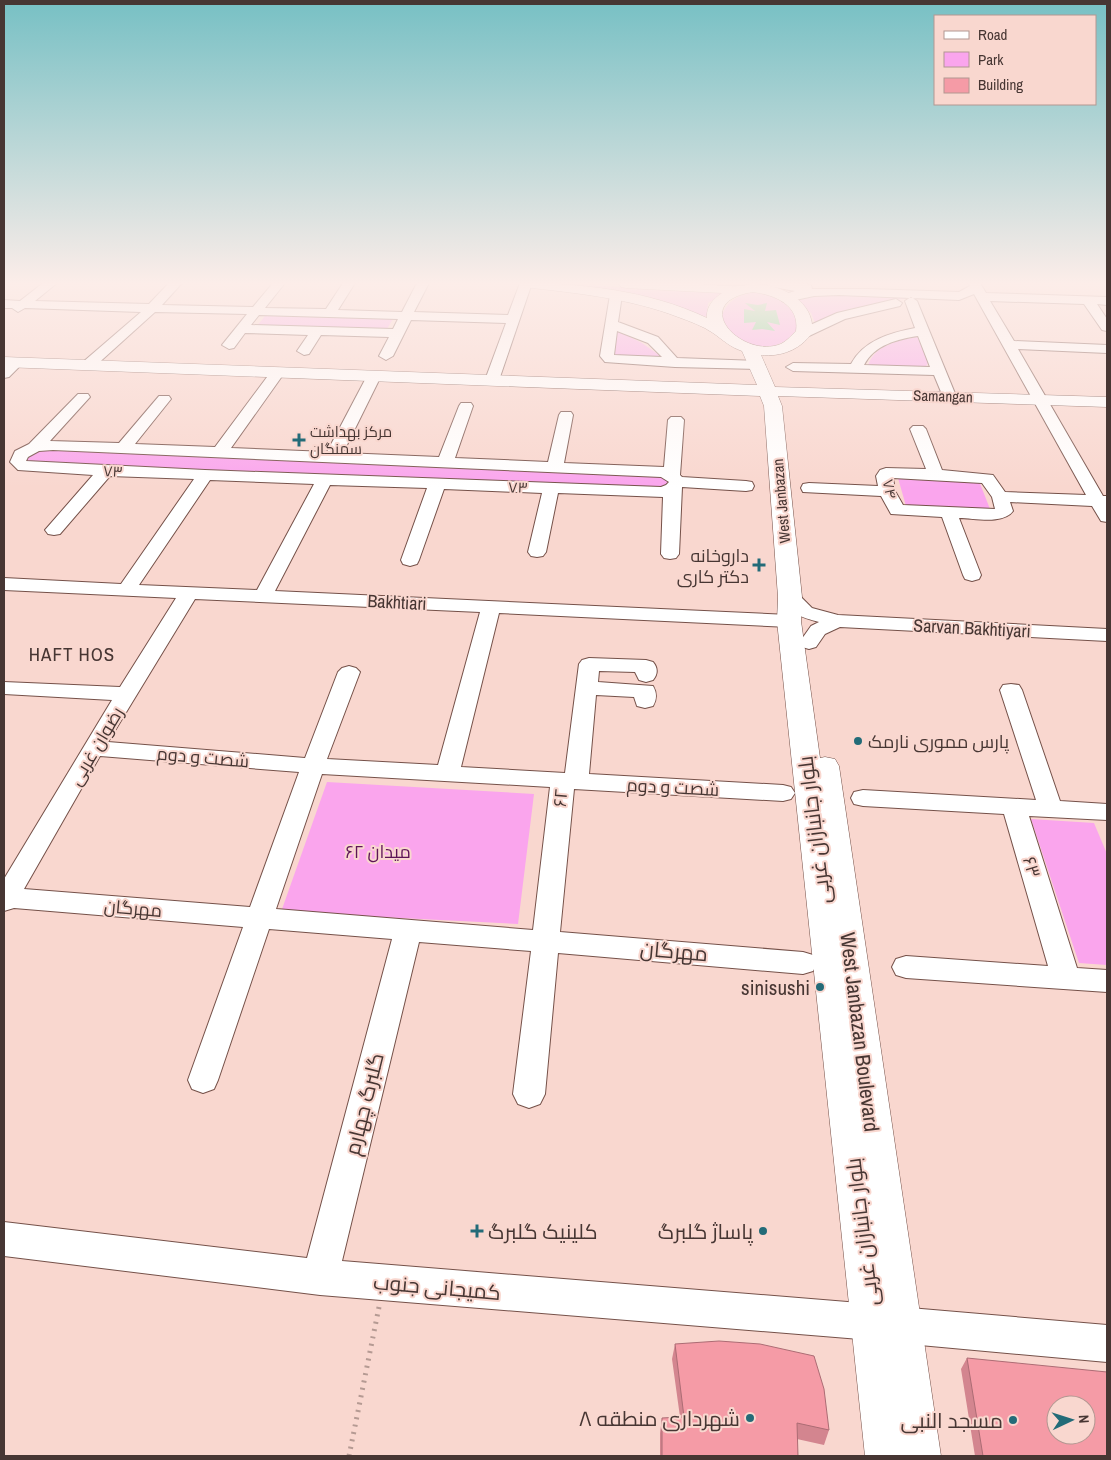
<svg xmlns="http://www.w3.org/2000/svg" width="1111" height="1460" viewBox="0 0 1111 1460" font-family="'Archivo Narrow',Cairo,sans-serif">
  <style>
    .green { fill: #faa5ed }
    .water { fill: #6fd28e }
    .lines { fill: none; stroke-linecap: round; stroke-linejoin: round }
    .minor-casing { stroke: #755149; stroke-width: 2 }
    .major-casing { stroke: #755149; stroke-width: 1 }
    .path { stroke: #b59a93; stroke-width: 5; stroke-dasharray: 2 5.5; stroke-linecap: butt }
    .minor { fill: #fff; fill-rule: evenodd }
    .major { fill: #fff; fill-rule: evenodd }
    .wall { fill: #d3858f }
    .building { fill: #f59ba6; stroke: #ac6c74; fill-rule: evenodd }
    .poi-dot { fill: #236b78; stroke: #f9d7cf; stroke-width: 2 }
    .labels { text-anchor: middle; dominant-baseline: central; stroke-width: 4; stroke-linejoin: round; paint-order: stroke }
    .far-street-label { font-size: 15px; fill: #473633; stroke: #f9d7cf }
    .far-poi-label { font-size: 15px; fill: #473633; stroke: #f9d7cf; text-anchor: start }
    .poi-label { font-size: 18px; fill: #473633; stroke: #f9d7cf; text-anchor: end }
    .street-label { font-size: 18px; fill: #473633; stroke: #f9d7cf }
    .park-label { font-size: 18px; fill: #5e1457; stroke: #f9d7cf }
    .neighbourhood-label { font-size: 19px; letter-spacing: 1px; fill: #473633; stroke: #f9d7cf }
    .near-street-label { font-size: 21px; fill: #473633; stroke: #f9d7cf }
    .near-poi-label { font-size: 21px; fill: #473633; stroke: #f9d7cf; text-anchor: end }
  </style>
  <rect width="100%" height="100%" fill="#f9d7cf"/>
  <!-- green -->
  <path class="green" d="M577,285L719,291L724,294L708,303L707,315L705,317L659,300Z
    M761,292C781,300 792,304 799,326C781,359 733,350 722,316C727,299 744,292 761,292Z
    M825,294L907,298L849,309L815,323L811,313L797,300L802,295Z
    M265,316L393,319L387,329L257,326Z
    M618,331L642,343L659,355V358L614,357L616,333Z
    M917,337L921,340L929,362L926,366L915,367L868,366C873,346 899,340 917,337Z
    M35,447L672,475V489L24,467L21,454Z
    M898,478L979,481L990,509L906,506Z
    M327,782L534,794L518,924L281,912Z
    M1031,819L1094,823L1107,854V965L1079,963Z"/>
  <!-- water -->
  <path class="water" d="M745,303L758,305L767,303L765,311L776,310L780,325L767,322L775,331L762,329L752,330L756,322L744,323V309L755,311Z"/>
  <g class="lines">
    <defs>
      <path id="minor" d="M43,283H57L35,301L149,304L169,283H182L162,305L253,307L273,283H285L265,308L326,309L343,283H355L338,310L402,312L417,283H429L414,312L508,315L520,283H532L499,380L497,383H487L485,380L506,323L411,320L393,356L386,360L379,356L389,337L321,335L309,354L304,355L297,351L308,335L245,333L234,348L229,349L222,345L247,314L155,312L93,368H83L81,365L83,362L141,312L25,308L18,312L12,308H4V300L20,301ZM259,315L398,319L393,329L251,325Z
        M766,283L807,284L811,285L812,289H868L959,292L970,286L968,283H980L986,293L1107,297V305L1097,304L1107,319V331L1102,330L1084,304L990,301L1014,341L1107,345V353L1018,349L1103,496H1107V522L1101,521L1092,506L1010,502L1013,511C1003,525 974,518 959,518L981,575L979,579L972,581L965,579L963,575L942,517L891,514L881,496L803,492L801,488L803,484L809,483L878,486L876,476L880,470L886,468L926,469L910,429L913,426H923L926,429L942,470L993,475L1005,492L1086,495L974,294L959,300L839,295L814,296L786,302L782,301L780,298L782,295L795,291L768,286ZM893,478L982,483L992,497L995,509L903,505L895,491Z
        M616,291L622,295L618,322L658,337L677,358L758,361L765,365L758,369L675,367L605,362L600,356L610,295ZM617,331L648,343L662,357L614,355Z
        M911,297L917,301L956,396L954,399H944L934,375L793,371L786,367L793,363L851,364C864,340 890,333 915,328L905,301ZM918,336L930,367L864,365C874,345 898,339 918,336Z
        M896,299L902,303L900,306L845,319L809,336H799L797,333L799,330L837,313Z
        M17,358L24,362L9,377L4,378V367L12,359Z
        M278,368L285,372L231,448L327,452L367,376L374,372L381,376L343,453L439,457L459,406L461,403H471L473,406L455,458L548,462L559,415L561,412H571L573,415L564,463L664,467L668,420L671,417H681L684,420L680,475L682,477L746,481L752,482L754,486L752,490L746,491L682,487L679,554L676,558L670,559L664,558L661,554L663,497L558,493L546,552L543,556L537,557L531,556L528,552L542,493L444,489L419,560L417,564L410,566L403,564L401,560L427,488L330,485L275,591L789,615L796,617L799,621L796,625L789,627L499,613L461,767L565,773L579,664L582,660L589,658L646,660L653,662C658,668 658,674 653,680L646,682L639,680L635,672L599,671L598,682L653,686C657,693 657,699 653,706L645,708L637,706L634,697L596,695L589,774L783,785L791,787L795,793L791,799L783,801L574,789L560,932L803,952L813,955L817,963L813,971L803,974L558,953L545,1094L540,1104L529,1108L518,1104L513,1094L531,951L419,942L342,1261L872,1304L885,1309L886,1312L898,1307L1107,1325V1362L898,1343L885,1338L884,1335L872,1340L320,1295L4,1256V1222L307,1258L392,939L269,929L218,1080L214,1089L203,1093L192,1089L188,1080L243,927L14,908L4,911V879L112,700L4,694V682L120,687L176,598L4,590V578L121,584L194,479L110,476L60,534L54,535L48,534L45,530L93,475L18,470L10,462L15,451L29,444L78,394H88L90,397L50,441L119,443L159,396H169L171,399L135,444L215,447L273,369ZM53,450L661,477L669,482L666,485L661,487L205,470L26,461L28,457L39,451ZM210,480L314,484L257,590L139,585ZM195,599L480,612L438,765L327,759L360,672L356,668L349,666L342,668L338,672L305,758L108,742ZM100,756L299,772L250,907L24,889ZM322,774L550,787L533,930L276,909Z
        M790,591L797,593L812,608L838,615L1107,629V641L840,627L825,634L816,647L809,649L802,647L799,643L811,626L819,622C800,617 792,614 780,597L783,593Z
        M1011,684L1019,685L1022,690L1060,801L1107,804V820L1029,816L1077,968L1107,970V992L906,978L896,975L892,967L896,959L906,956L1048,966L1004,814L863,806L854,804L851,798L854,792L863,790L1036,800L1000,690L1003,685Z"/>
      <path id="major" d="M516,283C580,283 648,290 707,318C706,307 713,299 722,293L626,288L621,287L619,284C637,280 661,283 680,283C700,283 721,287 741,286C745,286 748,284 752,284C781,283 816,302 812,333C800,350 781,357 761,355L775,387L1107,397V407L778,396L782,406L802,597L801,621L820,758L825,757L835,759L839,766L941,1456H865L777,621L778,597L764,406L760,396L4,367V357L757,385L742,351C730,347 723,340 713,333C703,326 689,321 678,317C629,298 575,293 523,287ZM753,292C775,295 800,305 796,331C791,336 785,343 778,345C740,357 688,302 753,292Z"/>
    </defs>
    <!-- minor casing -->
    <use href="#minor" class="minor-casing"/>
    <!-- major casing -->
    <use href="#major" class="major-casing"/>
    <!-- path -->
    <path class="path" d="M349,1456L379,1307"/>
    <!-- minor -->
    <use href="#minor" class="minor"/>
    <!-- major -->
    <use href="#major" class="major"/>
  </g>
  <!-- wall -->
  <path class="wall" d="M675,1344L829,1430L824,1445L797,1439L798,1456H660V1433L662,1418L680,1417L672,1359Z
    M967,1358L1107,1456H975L961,1369Z"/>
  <!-- building -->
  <path class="building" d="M719,1341L760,1344L814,1356L824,1389L829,1430L797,1423L798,1456H662V1418L684,1417L675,1344Z
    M967,1358L1107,1372V1456H983ZM1056,1405H1086V1435H1056Z"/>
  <!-- sky -->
  <linearGradient id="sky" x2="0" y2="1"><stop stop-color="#77c0c4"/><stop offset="0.58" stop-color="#fcede9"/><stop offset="1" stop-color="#fcede9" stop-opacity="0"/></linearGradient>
  <rect width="1111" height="488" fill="url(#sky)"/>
  <!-- markers -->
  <g class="poi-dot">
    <path d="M296.5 432.5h5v5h5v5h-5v5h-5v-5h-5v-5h5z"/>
    <path d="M756.5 557.5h5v5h5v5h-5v5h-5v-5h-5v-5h5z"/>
    <circle cx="858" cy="741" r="5"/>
    <circle cx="820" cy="987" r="5"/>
    <path d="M474.5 1223.5h5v5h5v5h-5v5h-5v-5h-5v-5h5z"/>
    <circle cx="763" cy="1231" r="5"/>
    <circle cx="750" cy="1418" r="5"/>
    <circle cx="1013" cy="1420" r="5"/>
  </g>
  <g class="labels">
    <!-- far-street labels -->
    <g class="far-street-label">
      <text transform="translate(943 396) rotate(2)">Samangan</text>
      <text transform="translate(113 471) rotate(3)">۷۳</text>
      <text transform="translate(518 487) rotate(2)">۷۳</text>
      <text transform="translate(890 489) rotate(77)">۷۴</text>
      <text transform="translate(781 501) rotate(-95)">West Janbazan</text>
    </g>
    <!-- far-poi labels -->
    <g class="far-poi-label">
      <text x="310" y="431">مرکز بهداشت<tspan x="310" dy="17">سمنگان</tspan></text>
    </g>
    <!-- poi labels -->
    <g class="poi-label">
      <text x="749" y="555">داروخانه<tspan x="749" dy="21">دکتر کاری</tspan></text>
      <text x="868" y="741" text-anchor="start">پارس مموری نارمک</text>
    </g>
    <!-- street labels -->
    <g class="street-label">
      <text transform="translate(397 602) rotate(3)">Bakhtiari</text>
      <text transform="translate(972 628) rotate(3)">Sarvan Bakhtiyari</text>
      <text transform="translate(96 746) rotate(-59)">رضوان غربی</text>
      <text transform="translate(203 757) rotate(5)">شصت و دوم</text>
      <text transform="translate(673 787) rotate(3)">شصت و دوم</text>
      <text transform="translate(560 798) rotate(-85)">۶۲</text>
      <text transform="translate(1032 867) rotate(73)">۶۳</text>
      <text transform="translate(133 908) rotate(5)">مهرگان</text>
    </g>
    <!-- park labels -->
    <g class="park-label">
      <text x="378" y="851">میدان ۶۲</text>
    </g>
    <!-- neighbourhood labels -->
    <g class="neighbourhood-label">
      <text x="72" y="654">HAFT HOS</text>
    </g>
    <!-- near-street labels -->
    <g class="near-street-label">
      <text transform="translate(814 830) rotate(-97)">بلوار جانبازان غربی</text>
      <text transform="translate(674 951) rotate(5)">مهرگان</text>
      <text transform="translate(860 1032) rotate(83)">West Janbazan Boulevard</text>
      <text transform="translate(364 1104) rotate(-76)">گلبرگ چهارم</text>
      <text transform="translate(862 1232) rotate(-97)">بلوار جانبازان غربی</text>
      <text transform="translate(437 1287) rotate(5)">کمیجانی جنوب</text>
    </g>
    <!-- near-poi labels -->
    <g class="near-poi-label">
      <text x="810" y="987">sinisushi</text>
      <text x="488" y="1231" text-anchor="start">کلینیک گلبرگ</text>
      <text x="753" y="1231">پاساژ گلبرگ</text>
      <text x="740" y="1418">شهرداری منطقه ۸</text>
      <text x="1003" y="1420">مسجد النبی</text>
    </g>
  </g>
  <!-- border -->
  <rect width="1111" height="1460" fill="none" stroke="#473633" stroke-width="10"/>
  <!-- legend -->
  <rect x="934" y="15" width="162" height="90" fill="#f9d7cf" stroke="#b29791"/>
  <rect x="944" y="31" width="25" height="8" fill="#ffffff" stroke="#b29791"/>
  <text x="978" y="40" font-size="15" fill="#473633">Road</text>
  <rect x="944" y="52" width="25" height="15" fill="#faa5ed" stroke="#b29791"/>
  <text x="978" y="65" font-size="15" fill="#473633">Park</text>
  <rect x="944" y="78" width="25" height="15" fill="#f59ba6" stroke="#b29791"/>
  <text x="978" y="90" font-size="15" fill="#473633">Building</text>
  <!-- north arrow -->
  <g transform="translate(1071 1420) rotate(86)"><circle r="24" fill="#f9d7cf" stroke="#b29791"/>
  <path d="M0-4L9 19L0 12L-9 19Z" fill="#236b78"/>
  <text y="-8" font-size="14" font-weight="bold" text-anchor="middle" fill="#473633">N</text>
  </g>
</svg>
